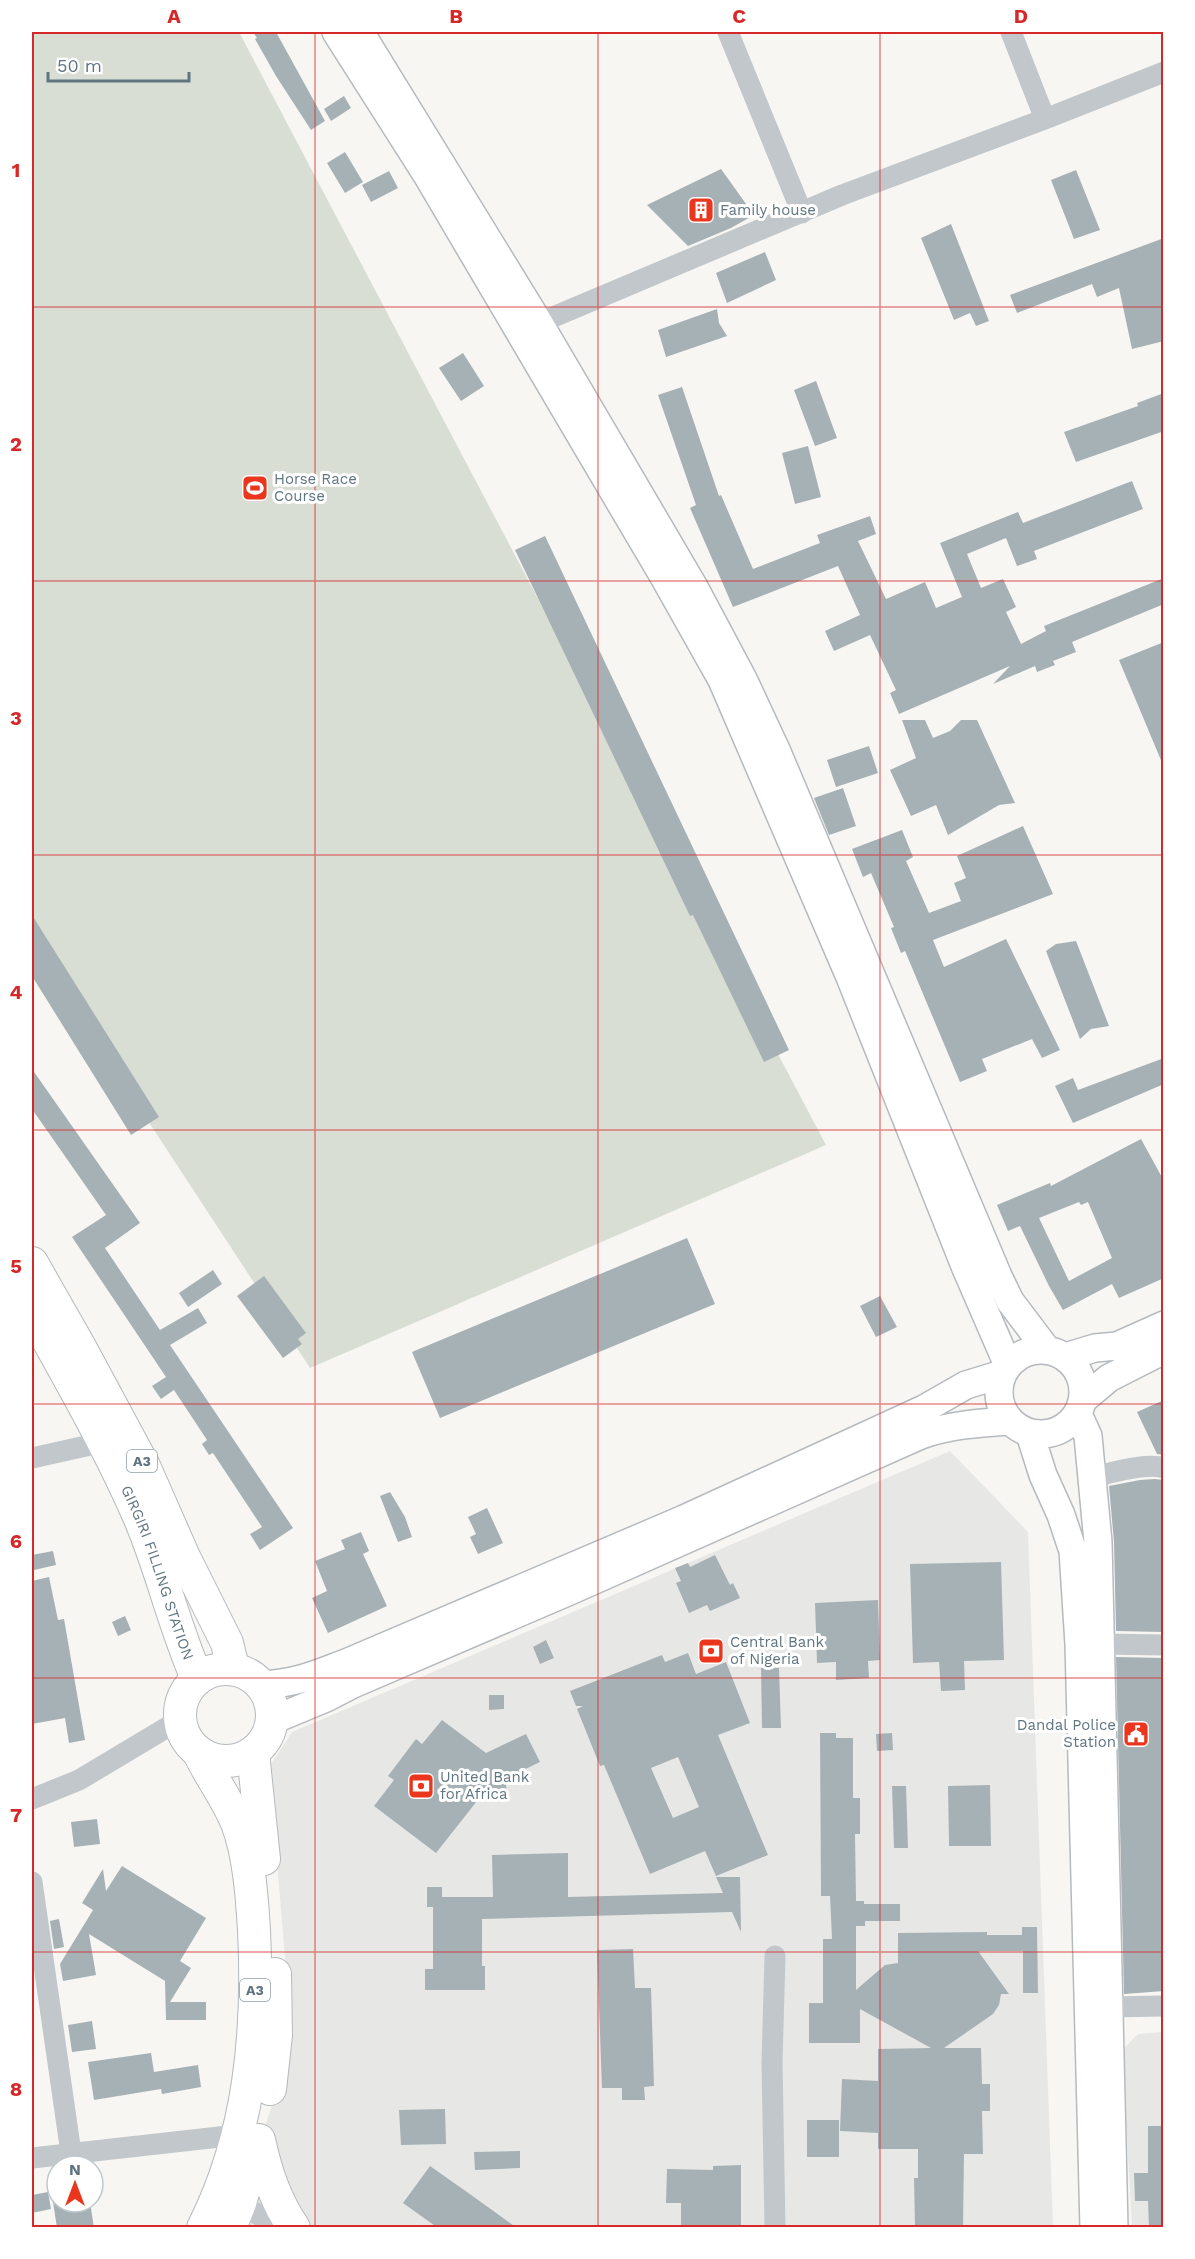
<svg xmlns="http://www.w3.org/2000/svg" width="1195" height="2259" viewBox="0 0 1195 2259" font-family="'Work Sans',sans-serif">
  <style>
    .built { fill: #e7e8e6 }
    .green { fill: #d9ded4 }
    .building { fill: #a6b1b5; fill-rule: evenodd }
    .lines { fill: none; stroke-linecap: round; stroke-linejoin: round }
    .major-casing { stroke: #b5babe; stroke-width: 30 }
    .highway-casing { stroke: #b4b9bc; stroke-width: 34 }
    .minor { stroke: #c1c7ca; stroke-width: 21 }
    .major { stroke: #fff; stroke-width: 27 }
    .highway { stroke: #fff; stroke-width: 32 }
    .grid { fill: none; stroke: #d62828; stroke-width: 1.5; stroke-opacity: 0.55 }
    .labels { text-anchor: middle; dominant-baseline: central; stroke-width: 6; stroke-linejoin: round; paint-order: stroke }
    .shield { fill: #fff; stroke: #909ea6; stroke-width: 1.5 }
    .shield-label { font-size: 14px; font-weight: bold; fill: #607580 }
    .poi-label { font-size: 15px; fill: #607580; stroke: #fff; text-anchor: start }
    .street-label { font-size: 15px; fill: #607580; stroke: #fff }
    .neatline { fill: none; stroke: #d62828; stroke-width: 2 }
    .grid-label { font-size: 20px; text-anchor: middle; font-weight: bold; fill: #d62828 }
  </style>
  <rect width="100%" height="100%" fill="#f7f6f3"/>
  <!-- built -->
  <path class="built" d="M950,1451L1028,1532L1053,2227L233,2228L292,2041L269,1767L292,1732Z
    M1163,2032V2227H1132L1122,2050L1138,2034Z"/>
  <!-- green -->
  <path class="green" d="M32,32H239L826,1145L310,1368L32,944Z"/>
  <!-- building -->
  <path class="building" d="M253,32H276L325,121L311,130L276,76L255,39L257,38Z
    M344,96L351,108L331,121L324,109Z
    M345,152L363,182L345,193L327,163Z
    M721,169L754,215L731,228L688,246L647,205Z
    M1076,170L1100,230L1074,239L1051,180Z
    M389,171L398,188L371,202L362,185Z
    M951,224L989,321L976,326L970,313L954,320L921,238Z
    M1164,238V341L1132,349L1119,288L1097,297L1092,284L1017,313L1010,295Z
    M765,252L776,280L727,303L716,273Z
    M717,309L719,323L727,336L666,357L658,330Z
    M463,353L484,386L461,401L439,368Z
    M816,381L837,438L815,446L794,390Z
    M682,387L719,496L721,495L753,569L820,543L817,535L870,516L876,534L858,541L886,599L925,582L936,608L962,597L940,543L1018,512L1023,523L1132,481L1143,509L1034,551L1037,559L1017,566L1006,538L967,554L981,588L1003,579L1016,607L1006,612L1021,644L1046,631L1044,626L1164,578V604L1072,642L1076,652L1053,661L1055,665L1037,672L1035,666L993,684L1010,666L899,714L890,693L896,690L870,635L834,651L825,631L860,615L838,566L733,607L690,508L696,505L658,395Z
    M1164,393V431L1076,462L1064,432L1138,406L1137,403Z
    M808,446L821,497L795,504L782,453Z
    M545,536L789,1050L764,1062L693,915L690,916L515,550Z
    M1164,642V765H1163L1119,660Z
    M902,720H925L933,738L950,731L961,720H977L1015,803L999,805L948,835L936,805L911,816L890,770L916,758Z
    M869,746L878,773L836,787L827,760Z
    M843,788L856,826L829,835L814,798Z
    M1023,826L1053,894L933,940L944,967L1006,939L1060,1050L1042,1058L1032,1039L982,1059L987,1071L960,1082L905,951L901,953L891,928L894,927L871,873L863,877L852,849L902,830L913,857L906,861L929,913L961,901L954,883L966,878L957,856Z
    M32,915L159,1117L131,1135L32,976Z
    M1076,941L1109,1026L1091,1029L1080,1039L1046,951L1056,944Z
    M1164,1058V1084L1073,1123L1055,1086L1073,1078L1078,1090Z
    M32,1069L140,1223L105,1248L160,1330L198,1308L207,1323L170,1345L293,1528L260,1550L250,1534L262,1527L213,1453L209,1455L202,1444L207,1440L174,1390L161,1399L152,1386L166,1377L72,1237L106,1215L32,1109Z
    M1141,1139L1164,1181V1278L1119,1298L1112,1284L1063,1310L1049,1286L1020,1226L1008,1231L997,1205L1050,1183L1051,1186ZM1079,1202L1081,1205L1088,1202L1112,1258L1069,1281L1039,1218Z
    M687,1238L715,1304L440,1418L412,1352Z
    M213,1270L222,1284L188,1307L179,1293Z
    M264,1276L306,1333L298,1339L302,1344L283,1358L237,1296Z
    M880,1296L897,1327L876,1337L860,1306Z
    M1164,1400V1455L1157,1454L1137,1412Z
    M1155,1479L1164,1480V1632L1116,1631L1114,1542L1109,1486L1140,1480Z
    M390,1492L405,1517L412,1537L398,1542L380,1496Z
    M487,1508L503,1543L478,1554L470,1537L476,1534L468,1517Z
    M361,1532L369,1551L363,1554L387,1606L328,1633L312,1598L327,1591L315,1561L345,1549L341,1540Z
    M53,1551L56,1565L34,1570L32,1555Z
    M715,1555L730,1585L733,1583L740,1598L710,1611L707,1605L689,1613L676,1583L681,1581L675,1568L688,1563L690,1567Z
    M1001,1562L1004,1660L964,1661L965,1690L941,1691L939,1662L913,1663L910,1564Z
    M49,1577L58,1620L64,1619L85,1740L69,1743L65,1718L32,1724V1581Z
    M878,1600L880,1660L868,1661L869,1678L836,1680V1662L817,1663L815,1603Z
    M125,1616L131,1630L118,1636L112,1622Z
    M546,1640L554,1658L540,1664L533,1647Z
    M688,1653L696,1674L726,1662L750,1723L718,1735L768,1855L716,1876L705,1851L650,1874L604,1765L600,1766L577,1709L583,1706H576L570,1691L662,1655L665,1662ZM678,1757L699,1807L673,1818L651,1768Z
    M1116,1657L1164,1658V1991L1124,1994Z
    M761,1668H779L781,1728H762Z
    M489,1695H504V1709L489,1710Z
    M442,1720L486,1753L526,1734L540,1762L505,1779L508,1798L477,1801L436,1853L374,1806L394,1780L388,1776L416,1739L422,1744Z
    M820,1733H836V1738H853V1798H860V1834H855L856,1901H864V1904H900V1921H865V1926H856V1990L885,1965L898,1963V1933L987,1932V1935H1022V1927H1037L1038,1993H1023V1951H978L1009,1994H1001L999,2005L993,2014L944,2048H981L982,2084H990V2111H982L983,2154H964L963,2228H915L914,2178H918V2149H878V2133L840,2131L842,2079L878,2081V2049L931,2048L860,2009V2043H809V2003H823V1939H832L830,1896H821Z
    M892,1733L893,1750L877,1751L876,1734Z
    M990,1785L991,1846H949L948,1786Z
    M892,1786H906L908,1848H894Z
    M97,1819L100,1844L74,1847L71,1822Z
    M568,1853V1897L723,1893L716,1877H740L741,1932L732,1912L482,1919V1966H485V1990H425V1969H433V1907H427V1887H442V1897H493L492,1855Z
    M122,1866L206,1918L180,1961L191,1968L170,2002H206V2020H166L165,1981L89,1934L96,1975L63,1981L60,1964L93,1910L82,1903L103,1869L106,1891Z
    M59,1919L64,1947L54,1949L50,1921Z
    M633,1949L635,1988H651L654,2086L644,2087L645,2100H622V2088H602L597,1950Z
    M92,2021L96,2049L72,2052L68,2025Z
    M151,2053L154,2072L198,2065L201,2087L162,2094L161,2089L94,2100L88,2062Z
    M445,2109L446,2144L401,2145L399,2110Z
    M807,2120H839V2157H807Z
    M1148,2126H1164V2228H1149L1148,2201H1135L1134,2173H1148Z
    M520,2151V2168L475,2170L474,2152Z
    M741,2165V2228H681V2203H666L667,2169L713,2170V2166Z
    M430,2166L474,2197L517,2228H438L403,2203Z
    M48,2192L51,2209L32,2213V2195Z
    M53,2202H90L94,2228H57Z"/>
  <g class="lines">
    <defs>
      <path id="major" d="M336,32L427,175L664,577L722,680L850,977L965,1266L1008,1365
        M360,32L539,323L694,587L743,679L777,752L998,1276L1010,1301L1047,1350
        M999 1392a42 42 0 1 1 84 0a42 42 0 1 1-84 0Z
        M1065,1357L1095,1348L1117,1346L1164,1325
        M1084,1399L1109,1378L1164,1350
        M1078,1414L1088,1436L1098,1542L1114,2228
        M1030,1434L1043,1475L1061,1515L1073,1551L1079,1644L1094,2228
        M262,1685C297,1683 314,1675 346,1663L684,1519L924,1409L966,1385L1002,1374
        M273,1720L326,1698L353,1684L572,1590L921,1435C950,1425 978,1423 1009,1421"/>
      <g id="highway">
        <path d="M32,1263L81,1349L144,1466L184,1557L227,1643L233,1668"/>
        <path id="s1" d="M32,1311C69,1379 109,1447 140,1519C162,1571 174,1626 197,1678"/>
        <circle cx="226" cy="1715" r="46"/>
        <path d="M253,1753L264,1859"/>
        <path d="M200,1755C211,1778 227,1798 237,1823C249,1854 252,1897 254,1930C259,2032 250,2135 203,2228"/>
        <path d="M270,2089L276,2035L275,1974"/>
        <path d="M259,2140C266,2172 275,2200 294,2228"/>
        <path d="M230,2228L240,2203L256,2148"/>
      </g>
    </defs>
    <!-- major casing -->
    <use href="#major" class="major-casing"/>
    <!-- highway casing -->
    <use href="#highway" class="highway-casing"/>
    <!-- minor -->
    <path class="minor" d="M728,32L802,213
      M1011,32L1045,119
      M539,323L842,195L1045,119L1164,72
      M32,1458L104,1442
      M1093,1477C1111,1473 1147,1462 1164,1468
      M1101,1644L1164,1645
      M32,1799L79,1780L181,1719
      M32,1882L71,2153
      M775,1956L772,2063L775,2228
      M1109,2007L1164,2006
      M32,2158L237,2135
      M240,2203L279,2228"/>
    <!-- major -->
    <use href="#major" class="major"/>
    <!-- highway -->
    <use href="#highway" class="highway"/>
  </g>
  <!-- grid -->
  <path class="grid" d="M315,32V2228M598,32V2228M880,32V2228M32,307H1164M32,581H1164M32,855H1164M32,1130H1164M32,1404H1164M32,1678H1164M32,1952H1164"/>
  <!-- icons -->
  <defs>
    <symbol id="building-square" viewBox="-11 -11 22 22"><rect x="-9" y="-9" width="18" height="18" rx="4" fill="#eb361e" stroke="#fff"/><path d="M-4-6H4V6H1V3H-1V6H-4ZM-2.5-4.3h1.7v1.8h-1.7ZM.8-4.3h1.7v1.8H.8ZM-2.5-1h1.7V.8h-1.7ZM.8-1h1.7V.8H.8Z" fill="#fff"/></symbol>
    <symbol id="stadium-square" viewBox="-11 -11 22 22"><rect x="-9" y="-9" width="18" height="18" rx="4" fill="#eb361e" stroke="#fff"/><path d="M0-5a6.5 5 0 1 0 0 10a6.5 5 0 1 0 0-10ZM-3.5-1.8h7v3.6h-7Z" fill="#fff"/></symbol>
    <symbol id="bank-square" viewBox="-11 -11 22 22"><rect x="-9" y="-9" width="18" height="18" rx="4" fill="#eb361e" stroke="#fff"/><path d="M-6-4H6V4H-6ZM0-2.3a2.3 2.3 0 1 0 0 4.6a2.3 2.3 0 1 0 0-4.6Z" fill="#fff"/></symbol>
    <symbol id="civic-square" viewBox="-11 -11 22 22"><rect x="-9" y="-9" width="18" height="18" rx="4" fill="#eb361e" stroke="#fff"/><path d="M-.6-6.5H3V-4.5H.6V-3L4-1V1h2V6H-6V1h2V-1L-.6-3ZM-1.2 2.5V6h2.4V2.5Z" fill="#fff"/></symbol>
  </defs>
  <g fill-rule="evenodd">
    <use href="#building-square" x="686" y="195" width="30" height="30"/>
    <use href="#stadium-square" x="240" y="473" width="30" height="30"/>
    <use href="#bank-square" x="696" y="1636" width="30" height="30"/>
    <use href="#civic-square" x="1121" y="1719" width="30" height="30"/>
    <use href="#bank-square" x="406" y="1771" width="30" height="30"/>
  </g>
  <g class="labels">
    <!-- shield labels -->
    <g class="shield">
      <rect x="127" y="1450" width="30" height="22" rx="4.5"/>
      <rect x="240" y="1979" width="30" height="22" rx="4.5"/>
    </g>
    <g class="shield-label">
      <text x="142" y="1461">A3</text>
      <text x="255" y="1990">A3</text>
    </g>
    <!-- poi labels -->
    <g class="poi-label">
      <text x="720" y="210">Family house</text>
      <text x="274" y="479">Horse Race<tspan x="274" dy="17">Course</tspan></text>
      <text x="730" y="1642">Central Bank<tspan x="730" dy="17">of Nigeria</tspan></text>
      <text x="1116" y="1725" text-anchor="end">Dandal Police<tspan x="1116" dy="17">Station</tspan></text>
      <text x="440" y="1777">United Bank<tspan x="440" dy="17">for Africa</tspan></text>
    </g>
    <!-- street labels -->
    <g class="street-label">
      <text stroke="none"><textPath href="#s1" startOffset="291">GIRGIRI FILLING STATION</textPath></text>
    </g>
  </g>
  <!-- border -->
  <rect width="1195" height="2259" fill="none" stroke="#ffffff" stroke-width="66"/>
  <!-- north arrow -->
  <g transform="translate(75 2184)"><circle r="28" fill="#ffffff" stroke="#bfc8cc" stroke-width="1.5"/>
  <path d="M0-4.5L10 22L0 15L-10 22Z" fill="#eb361e"/>
  <text y="-9" font-size="16" font-weight="bold" text-anchor="middle" fill="#607580">N</text>
  </g>
  <!-- scale -->
  <path d="M48 72v9h141v-9" fill="none" stroke="#607580" stroke-width="3"/>
  <text x="57" y="72" font-size="18" fill="#607580" stroke="#ffffff" stroke-width="4.5" paint-order="stroke">50 m</text>
  <rect x="33" y="33" width="1129" height="2193" class="neatline"/>
  <g class="grid-label">
    <text x="174" y="23">A</text>
    <text x="456" y="23">B</text>
    <text x="739" y="23">C</text>
    <text x="1021" y="23">D</text>
    <text x="16" y="177">1</text>
    <text x="16" y="451">2</text>
    <text x="16" y="725">3</text>
    <text x="16" y="999">4</text>
    <text x="16" y="1273">5</text>
    <text x="16" y="1548">6</text>
    <text x="16" y="1822">7</text>
    <text x="16" y="2096">8</text>
  </g>
</svg>
